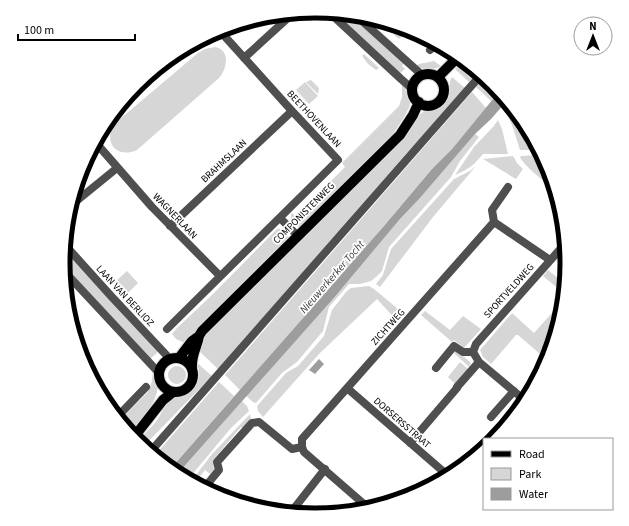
<svg xmlns="http://www.w3.org/2000/svg" width="629" height="526" viewBox="0 0 629 526" font-family="'Source Sans 3',sans-serif">
  <style>
    .green { fill: #d6d6d6 }
    .water { fill: #9d9d9d }
    .lines { fill: none; stroke-linecap: round; stroke-linejoin: round }
    .major-casing { stroke: #dbdbdb; stroke-width: 12 }
    .minor { stroke: #4f4f4f; stroke-width: 8 }
    .major { stroke: #000; stroke-width: 10 }
    .labels { text-anchor: middle; dominant-baseline: central; stroke-width: 3.5; stroke-linejoin: round; paint-order: stroke }
    .street-label { font-size: 10px; fill: #000; stroke: #fff }
    .water-label { font-size: 11px; font-style: italic; fill: #3e3e3e; stroke: #fff }
    .rim { fill: none; stroke: #000; stroke-width: 5 }
  </style>
  <rect width="100%" height="100%" fill="#fff"/>
  <!-- green -->
  <path class="green" d="M336,15L358,20L405,62L402,66L405,69L399,74Z
    M399,28L408,30L399,39L393,34Z
    M215,47C231,50 227,69 219,78L137,150C117,159 103,143 114,124L198,53L205,49Z
    M364,54L379,68L376,70L368,64L362,56Z
    M434,61L441,66C433,71 424,70 416,66L419,64Z
    M461,64L476,74L469,82L455,69Z
    M452,77L466,89L405,155L218,369L197,349L199,345L212,327L187,344L176,339L172,334L177,328L214,293L277,229C286,227 290,234 288,242L295,247L399,142C402,138 406,134 409,130C414,124 418,114 425,111C428,110 429,111 431,110C438,109 443,106 447,100C452,93 447,84 452,77Z
    M483,79L493,85L498,93L491,101L476,87Z
    M311,80L319,88L318,94L306,82Z
    M305,82L318,96L309,104L296,90Z
    M402,82L408,89C409,94 411,99 410,104C409,111 395,131 391,137L301,227C292,226 291,221 291,213L296,216L345,167L342,163L399,106L402,97Z
    M296,92L306,102L301,106L292,95Z
    M472,92L486,108L452,149L432,169L384,226L240,390L225,375Z
    M511,113L536,150H520L512,125L507,115Z
    M498,120L502,129L508,154H483C474,165 469,169 455,175L474,147L493,127Z
    M475,134L479,137L460,161L451,177L389,247L382,271L376,277L371,281L360,284H349L329,307L323,331L297,362L282,373L256,403L253,402L246,396L333,299L400,219L420,198Z
    M540,155L547,167L552,188C543,180 525,167 520,157L521,156Z
    M513,156L517,163L523,169L516,179L483,159Z
    M476,166L433,217L380,287L376,284L383,275L391,249L454,179L470,171Z
    M65,249L157,348V353L150,359L63,264Z
    M548,270L563,282L561,291L543,276Z
    M127,271L138,283L128,293L116,281Z
    M369,286L374,289L404,314L398,322L377,299L319,354L263,417L258,411L257,406L286,373L298,366L324,336L332,310L346,292L351,288Z
    M558,306L547,360L518,335H516L491,364L483,357L480,350L512,313L534,333Z
    M425,311L450,330L463,316L481,329L464,348L454,340L452,342L421,315Z
    M456,350L471,363L469,367L454,353Z
    M195,361L212,376L144,446L137,442L154,424L159,417L167,402L173,395C194,397 206,379 195,361Z
    M460,362L468,369L455,384L448,377Z
    M168 375a9 9 0 1 1 18 0a9 9 0 1 1-18 0Z
    M153,371L156,373C156,378 158,382 158,386C156,404 143,420 131,433L121,419L147,393C152,386 152,379 153,371Z
    M219,382L234,396L173,466L156,454Z
    M242,401L247,406L249,411L231,428L190,477L180,471Z
    M250,414L251,419L244,429L241,427L213,460L214,470L210,474L205,470L196,481L193,479L212,454Z"/>
  <!-- water -->
  <path class="water" d="M498,93L505,103L491,119L475,134L420,198L400,219L333,299L180,471L173,466L384,226L432,169L452,149Z
    M319,359L324,364L315,374L309,370Z"/>
  <g class="lines">
    <defs>
      <path id="major" d="M412 90a16 16 0 1 1 32 0a16 16 0 1 1-32 0Z
        M438,77L455,60
        M179,358L192,341L199,336L202,331L400,135L413,115L419,102
        M159 375a17 17 0 1 1 34 0a17 17 0 1 1-34 0Z
        M192,368C191,354 197,348 199,336
        M134,437L163,400L173,392"/>
    </defs>
    <!-- major casing -->
    <use href="#major" class="major-casing"/>
    <!-- minor -->
    <path class="minor" d="M331,14L401,79L409,86L413,85
      M361,20L422,75
      M430,50L434,46
      M244,58L290,16
      M97,144L152,207L220,276
      M74,203L117,168
      M280,218L298,236
      M494,222L492,210L508,187
      M170,226L292,111
      M66,246L111,296L170,359
      M64,271L159,373
      M167,329L338,160L292,111L219,30
      M436,368L454,346L463,352H473
      M457,387L479,362
      M347,388L445,473
      M522,398L479,362L473,352L476,344L563,246
      M119,415L146,387
      M491,417L514,391
      M410,443L457,388
      M302,447L304,452L365,505
      M151,451L480,76
      M205,487L219,470L217,462L252,423L259,422L292,449L302,447V439L494,222L550,260
      M251,501L253,503
      M292,511L325,469"/>
    <!-- major -->
    <use href="#major" class="major"/>
  </g>
  <g class="labels">
    <!-- street labels -->
    <g class="street-label">
      <text transform="translate(314 119) rotate(47)">BEETHOVENLAAN</text>
      <text transform="translate(224 161) rotate(-43)">BRAHMSLAAN</text>
      <text transform="translate(304 213) rotate(-45)">COMPONISTENWEG</text>
      <text transform="translate(175 216) rotate(46)">WAGNERLAAN</text>
      <text transform="translate(509 291) rotate(-48)">SPORTVELDWEG</text>
      <text transform="translate(125 296) rotate(47)">LAAN VAN BERLIOZ</text>
      <text transform="translate(388 327) rotate(-48)">ZICHTWEG</text>
      <text transform="translate(402 423) rotate(41)">DORSERSSTRAAT</text>
    </g>
    <!-- water labels -->
    <g class="water-label">
      <text transform="translate(332 277) rotate(-49)">Nieuwerkerker Tocht</text>
    </g>
  </g>
  <!-- crop -->
  <path d="M0 0H629V526H0ZM70 263a245 245 0 1 1 490 0a245 245 0 1 1-490 0Z" fill="#fff" fill-rule="evenodd"/>
  <path class="rim" d="M70 263a245 245 0 1 1 490 0a245 245 0 1 1-490 0Z"/>
  <!-- legend -->
  <rect x="483" y="438" width="130" height="72" fill="#ffffff" stroke="#999999"/>
  <rect x="491" y="451" width="20" height="6" fill="#000000" stroke="#999999"/>
  <text x="519" y="458" font-size="12" fill="#000000">Road</text>
  <rect x="491" y="468" width="20" height="12" fill="#d6d6d6" stroke="#999999"/>
  <text x="519" y="478" font-size="12" fill="#000000">Park</text>
  <rect x="491" y="488" width="20" height="12" fill="#9d9d9d" stroke="#999999"/>
  <text x="519" y="498" font-size="12" fill="#000000">Water</text>
  <!-- north arrow -->
  <g transform="translate(593 36)"><circle r="19" fill="#ffffff" stroke="#999999"/>
  <path d="M0-3L7 15L0 10L-7 15Z" fill="#000000"/>
  <text y="-6" font-size="11" font-weight="bold" text-anchor="middle" fill="#000000">N</text>
  </g>
  <!-- scale -->
  <path d="M18 34v6h117v-6" fill="none" stroke="#000000" stroke-width="2"/>
  <text x="24" y="34" font-size="12" fill="#000000" stroke="#ffffff" stroke-width="3" paint-order="stroke">100 m</text>
</svg>
